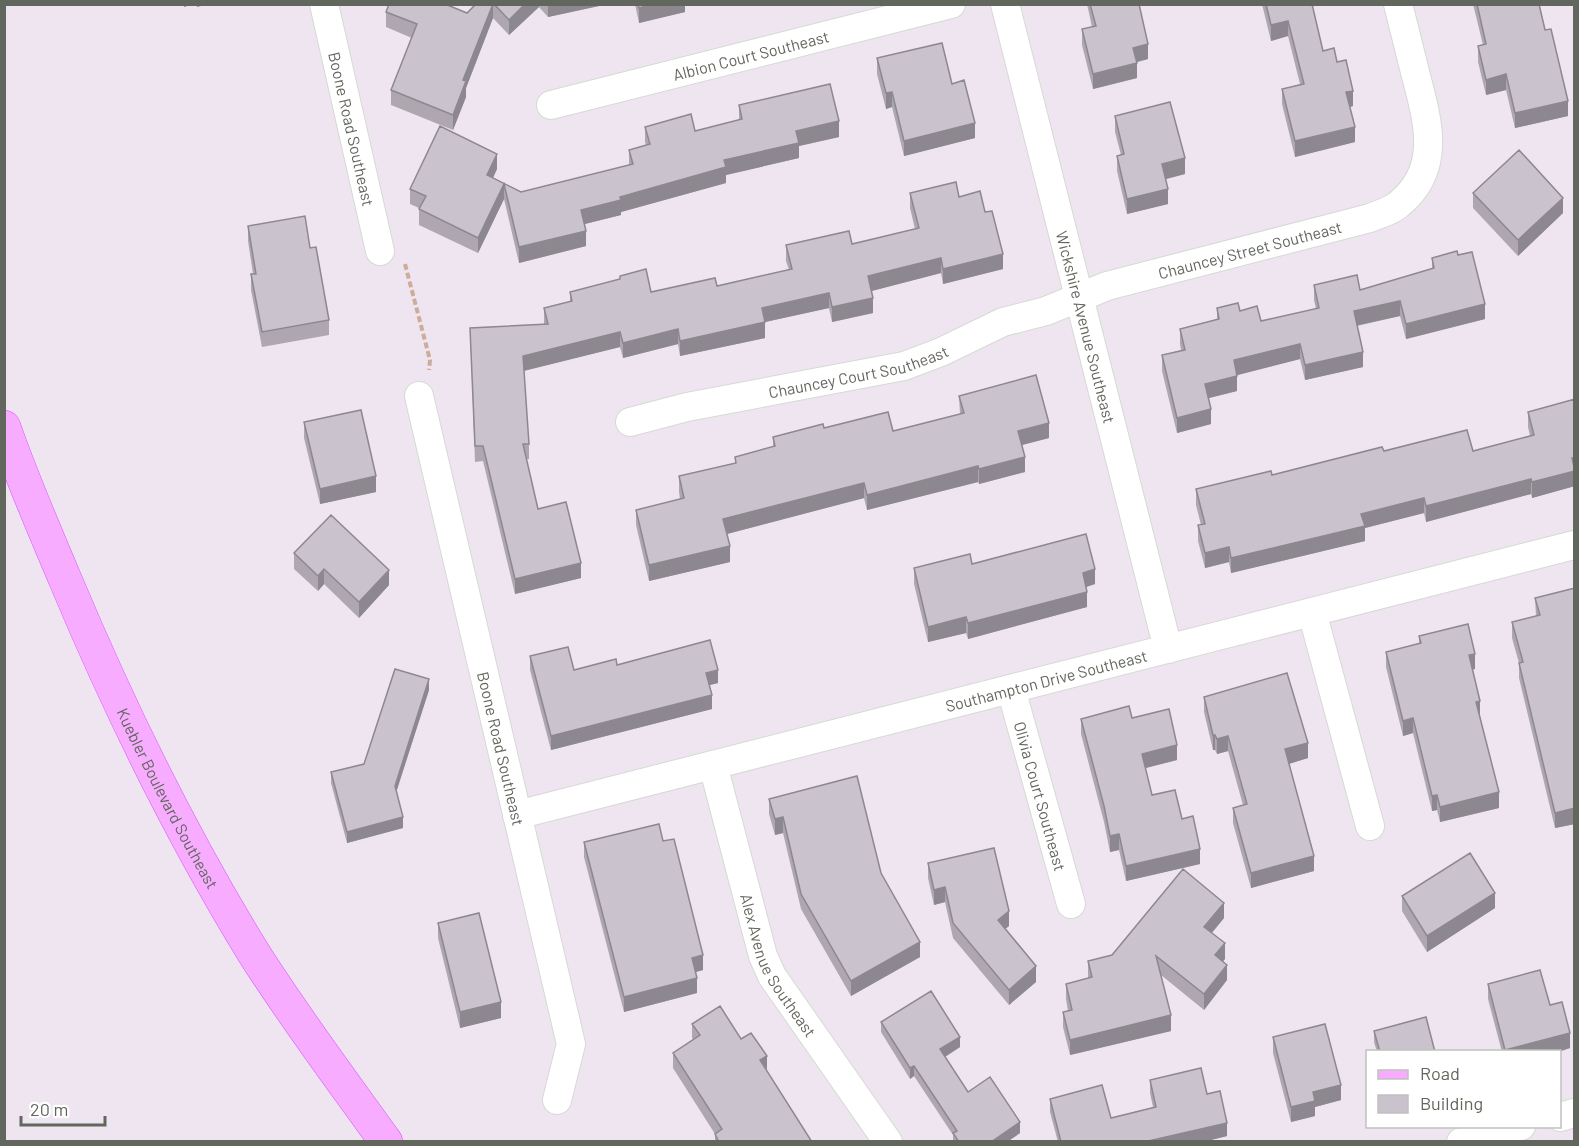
<svg xmlns="http://www.w3.org/2000/svg" width="1579" height="1146" viewBox="0 0 1579 1146" font-family="Barlow,sans-serif">
  <style>
    .lines { fill: none; stroke-linecap: round; stroke-linejoin: round }
    .minor-casing { stroke: #d5dad3; stroke-width: 30 }
    .primary-casing { stroke: #d753fc; stroke-width: 34 }
    .path { stroke: #ceac9a; stroke-width: 4; stroke-dasharray: 6 3; stroke-linecap: butt }
    .minor { stroke: #fff; stroke-width: 28 }
    .primary { stroke: #f7acff; stroke-width: 33 }
    .wall { fill: #aea7af }
    .shaded-wall { fill: #8d888f }
    .building { fill: #cac2cc; stroke: #8d888f; stroke-width: 1.5 }
    .labels { text-anchor: middle; dominant-baseline: central; stroke-width: 6; stroke-linejoin: round; paint-order: stroke }
    .street-label { font-size: 16px; fill: #61675d; stroke: #fff }
  </style>
  <rect width="100%" height="100%" fill="#efe5f0"/>
  <g class="lines">
    <defs>
      <g id="minor">
        <path id="s1" d="M324,4L380,251"/>
        <path id="s2" d="M1005,4L1168,649"/>
        <path id="s3" d="M551,105L951,4"/>
        <path id="s4" d="M419,396L571,1044L557,1100"/>
        <path id="s5" d="M630,422L687,407L904,366L941,352L1003,322L1046,311L1107,286L1370,218C1379,214 1392,211 1399,204C1442,169 1428,122 1416,76C1410,52 1404,28 1398,4"/>
        <path d="M1312,612L1370,826"/>
        <path id="s6" d="M1011,689L1071,904"/>
        <path id="s7" d="M713,765L763,956L772,976L888,1142"/>
        <path id="s8" d="M517,815L1574,545"/>
        <path d="M1560,1117L1574,1113"/>
        <path d="M1461,1142L1521,1126"/>
      </g>
      <g id="primary">
        <path id="s9" d="M4,427C22,479 44,529 65,579C119,708 180,833 253,952C294,1017 341,1079 386,1142"/>
      </g>
    </defs>
    <!-- minor casing -->
    <use href="#minor" class="minor-casing"/>
    <!-- primary casing -->
    <use href="#primary" class="primary-casing"/>
    <!-- path -->
    <path class="path" d="M405,264L430,360L429,370"/>
    <!-- minor -->
    <use href="#minor" class="minor"/>
    <!-- primary -->
    <use href="#primary" class="primary"/>
  </g>
  <!-- wall -->
  <path class="wall" d="M476,4H599V6L548,17L539,7L509,35L493,18L466,88V97L453,130L391,105V90L412,38L386,27V12L467,13Z
    M635,4H685V12L639,23Z
    M1087,4H1139L1148,59L1137,62V78L1093,89L1082,45V29L1092,27Z
    M1262,4H1312L1323,51L1337,62L1353,106L1350,107L1355,142L1295,157L1282,104V89L1300,84L1288,36L1271,41Z
    M1473,4H1539L1568,116L1515,128L1506,90L1486,95L1478,62V46L1483,45Z
    M877,58L952,84L975,138L904,156L892,107L886,109L877,74Z
    M739,105L839,137L799,146V158L726,175V183L621,212V215L584,224L586,246L519,263L504,199L478,253L419,225V208L410,204V189L497,169L493,178L521,192L629,165V150L646,145L645,142V127L695,131L739,120Z
    M1115,116L1185,174L1166,179L1168,204L1127,214L1117,171V156L1121,155L1115,132Z
    M910,193L959,197L985,212L1003,269L943,284L941,273L871,291L873,313L832,322L829,308L765,322V338L680,356L678,344L623,358L620,347L524,371L529,444V459H526L538,509L581,578L515,594L483,461L475,462L470,328L544,324V308L570,302V292L620,280V276L651,292L717,286L789,270L786,261V245L852,244L915,229L910,208Z
    M1473,193L1563,213L1518,256L1473,208Z
    M248,226L310,248L329,320V335L262,347L251,290V274H253L248,241Z
    M1458,255L1485,319L1406,339L1400,316L1357,326L1363,367L1305,380L1300,359L1237,375V391L1209,398L1211,424L1177,433L1162,371V355L1181,350L1180,344V329L1217,319V308L1240,311L1261,321L1316,309L1314,300V285L1360,290L1432,269V258Z
    M959,396L1049,438L1022,445L1025,472L979,484L978,482L867,510L864,498L727,534L730,562L649,581L636,525V510L680,499L679,492V476L735,463V457L773,447V437L824,428L893,431L960,414Z
    M1575,399V486L1532,498L1531,494L1426,522L1424,513L1365,528V541L1231,573L1229,562L1205,568L1198,541V525H1201L1196,505V489L1272,475L1384,451H1473L1530,436L1528,427V412Z
    M304,422L376,492L320,504L304,438Z
    M294,553L389,585L359,618L324,584L318,591L294,569Z
    M972,564L1095,584L1086,587L1087,607L968,639L966,633L928,642L914,584V568Z
    M1575,588V824L1555,828L1519,678V663L1512,638V622L1536,616L1535,598Z
    M1419,636L1475,669L1472,670L1480,716L1499,808L1440,822L1437,810L1432,811L1413,733L1403,736L1386,667V652L1419,643Z
    M530,656L574,670L617,665L718,683L709,685L712,709L551,750L530,670Z
    M429,690L396,792L403,828L347,843L331,783V772L364,764Z
    M1204,697L1308,758L1289,764L1314,871L1251,888L1233,823V808L1243,805L1228,751L1217,754L1215,750H1213L1204,712Z
    M1132,718L1177,760L1145,768L1152,795L1182,819L1200,864L1126,881L1119,850L1110,852L1104,822L1081,734V719Z
    M769,799L881,873L920,957L851,996L801,909L783,833L775,835L769,814Z
    M663,841L703,970L696,972L697,993L624,1012L584,857V842Z
    M928,863L1009,926L1005,929L1036,982L1009,1005L953,938L945,902L934,905L928,878Z
    M1402,896L1495,908L1427,952L1402,911Z
    M1224,918L1212,933L1225,959L1223,961L1227,980L1204,1010L1161,975L1171,1031L1070,1055L1063,1027V1012L1068,1011L1066,999V984L1088,978V961L1112,955Z
    M438,923L501,1018L460,1028L438,938Z
    M1488,984L1550,1005L1570,1048L1558,1052H1502L1488,999Z
    M881,1022L960,1047L945,1057L968,1092L1020,1133L1007,1142H953V1135L914,1076L910,1079L881,1032Z
    M692,1024L741,1039L767,1071L812,1142H715V1134L673,1068V1053L694,1040L692,1038Z
    M1374,1031L1435,1052H1377L1374,1042Z
    M1273,1037L1341,1100L1315,1107V1116L1291,1122L1273,1053Z
    M1150,1080L1207,1094L1227,1136L1203,1142H1058L1050,1112V1099L1111,1118L1153,1107L1150,1093Z"/>
  <!-- shaded-wall -->
  <path class="shaded-wall" d="M184,4H195L184,7Z
    M197,4H209L197,7Z
    M493,4V18L466,88V97L453,130V115L463,80Z
    M525,4H539V7L509,35V20Z
    M548,4H599V6L548,17Z
    M653,4H685V12L639,23V8Z
    M1288,21V36L1271,41V25Z
    M1148,44V59L1133,63V48Z
    M1137,63V78L1093,89V74Z
    M1506,74V90L1486,95V80Z
    M1353,91V106L1346,108V92Z
    M892,92V107L886,109V93Z
    M1568,101V116L1515,128V113Z
    M839,121V137L799,146V158L726,175V183L621,212V215L581,225V210L724,160L796,131Z
    M975,123V138L904,156V141Z
    M1355,127V142L1295,157V141Z
    M497,154V169L487,190V175Z
    M1185,158V174L1162,180V164Z
    M504,184V199L478,253V238Z
    M1168,189V204L1127,214V199Z
    M1563,198V213L1518,256V240Z
    M586,231V246L519,263V247Z
    M1003,254V269L943,284V269Z
    M941,258V273L868,292V276Z
    M829,293V308L765,322V338L680,356V341L762,308Z
    M873,298V313L832,322V307Z
    M1400,301V316L1354,326V311Z
    M1485,304V319L1406,339V324Z
    M678,329V344L623,358V343Z
    M620,332V347L523,371V356Z
    M1300,344V359L1234,376V360Z
    M1363,352V367L1305,380V365Z
    M1237,376V391L1205,399V384Z
    M1211,409V424L1177,433V418Z
    M1049,423V438L1018,446V431Z
    M1025,457V472L979,484V469Z
    M1572,458H1575V486L1532,498V482Z
    M978,466V482L867,510V495Z
    M376,476V492L320,504V489Z
    M1531,479V494L1426,522V506Z
    M864,483V498L723,535V519Z
    M1424,498V513L1365,528V541L1231,573V558L1361,514Z
    M730,546V562L649,581V565Z
    M1229,547V562L1205,568V553Z
    M581,563V578L515,594V579Z
    M324,569V584L318,591V576Z
    M1095,569V584L1083,588V573Z
    M389,570V585L359,618V602Z
    M1087,592V607L968,639V623Z
    M966,617V633L928,642V627Z
    M1475,654V669L1469,670V655Z
    M718,670V683L706,686V673Z
    M429,679V690L395,796V786Z
    M712,695V709L551,750V736Z
    M1480,701V716L1476,717V702Z
    M1413,718V733L1403,736V721Z
    M1213,735H1215V750H1213Z
    M1228,736V751L1217,754V739Z
    M1308,743V758L1285,765V749Z
    M1177,745V760L1142,769V754Z
    M1499,792V808L1440,822V807Z
    M1437,795V810L1432,811V796Z
    M1575,808V824L1555,828V813Z
    M403,817V828L347,843V832Z
    M783,817V833L775,835V819Z
    M1119,834V850L1110,852V836Z
    M1200,849V864L1126,881V866Z
    M1314,856V871L1251,888V873Z
    M945,887V902L934,905V890Z
    M1495,893V908L1427,952V936Z
    M1224,903V918L1204,942V927Z
    M1009,911V926L998,935V920Z
    M920,942V957L851,996V981Z
    M1225,943V959L1215,970V955Z
    M703,955V970L692,973V958Z
    M1227,965V980L1204,1010V994Z
    M1036,966V982L1009,1005V990Z
    M697,978V993L624,1012V997Z
    M501,1002V1018L460,1028V1012Z
    M1171,1015V1031L1070,1055V1040Z
    M1570,1033V1048L1558,1052H1505V1050Z
    M960,1037V1047L940,1060V1049Z
    M767,1056V1070L760,1060Z
    M914,1066V1076L910,1079V1068Z
    M1341,1085V1100L1315,1107V1116L1291,1122V1107L1313,1092Z
    M1020,1122V1133L1007,1142H991Z
    M1227,1123V1136L1203,1142H1144Z"/>
  <!-- building -->
  <path class="building" d="M389,4H445L467,13L476,4H493L463,80L466,81L453,115L391,90L417,24L386,12Z
    M494,4H525L509,20Z
    M638,4H653L639,8Z
    M1090,4H1139L1148,44L1133,48L1137,63L1093,74L1082,29L1096,26Z
    M1266,4H1312L1323,51L1334,48L1337,62L1346,60L1353,91L1346,92L1355,127L1295,141L1282,89L1304,84L1288,21L1271,25Z
    M1477,4H1539L1545,30L1551,29L1568,101L1515,113L1506,74L1486,80L1478,46L1486,44Z
    M942,43L952,84L964,80L975,123L904,141L892,92L886,93L877,58Z
    M830,84L839,121L796,131L799,143L724,160L726,167L620,197L621,200L581,210L586,231L519,247L504,184L478,238L419,209L426,196L410,189L440,126L497,154L487,175L521,192L633,164L629,150L650,144L645,127L691,114L695,131L742,119L739,105Z
    M1170,102L1185,158L1162,164L1168,189L1127,199L1117,156L1124,154L1115,116Z
    M1519,150L1563,198L1518,240L1473,193Z
    M956,182L959,197L980,191L985,212L992,211L1003,254L943,269L941,258L868,276L873,298L832,307L829,293L762,308L765,322L680,341L678,329L623,343L620,332L523,356L529,444H523L538,509L566,502L581,563L515,579L483,446H475L470,328L548,324L544,308L572,301L570,292L620,279V276L646,269L651,292L715,278L717,286L792,269L786,245L849,231L852,244L919,228L910,193Z
    M305,216L310,248L316,247L329,320L262,332L251,274H256L248,226Z
    M1457,251L1458,255L1472,252L1485,304L1406,324L1400,301L1354,311L1363,352L1305,365L1300,344L1234,360L1237,376L1205,384L1211,409L1177,418L1162,355L1185,350L1180,329L1219,319L1217,308L1238,303L1240,311L1257,306L1261,321L1319,308L1314,285L1357,275L1360,290L1434,268L1432,258Z
    M1036,375L1049,423L1018,431L1025,457L979,469L978,466L867,495L864,483L723,519L730,546L649,565L636,510L684,498L679,476L736,463L735,457L775,446L773,437L823,424L824,428L888,412L893,431L964,413L959,396Z
    M1575,399V458H1572L1575,471L1532,482L1531,479L1426,506L1424,498L1361,514L1365,526L1231,558L1229,547L1205,553L1198,525L1205,524L1196,489L1271,471L1272,475L1382,447L1384,451L1467,430L1473,451L1534,435L1528,412Z
    M361,410L376,476L320,489L304,422Z
    M331,515L389,570L359,602L324,569L318,576L294,553Z
    M1086,534L1095,569L1083,573L1087,592L968,623L966,617L928,627L914,568L970,554L972,564Z
    M1575,588V808L1555,813L1519,663L1523,662L1512,622L1540,615L1535,598Z
    M1468,624L1475,654L1469,655L1480,701L1476,702L1499,792L1440,807L1437,795L1432,796L1413,718L1403,721L1386,652L1421,643L1419,636Z
    M710,640L718,670L706,673L712,695L551,736L530,656L568,647L574,670L616,659L617,665Z
    M395,669L429,679L395,786L403,817L347,832L331,772L364,764Z
    M1287,673L1308,743L1285,749L1314,856L1251,873L1233,808L1247,804L1228,736L1217,739L1215,735H1213L1204,697Z
    M1129,706L1132,718L1169,709L1177,745L1142,754L1152,795L1175,790L1182,819L1193,816L1200,849L1126,866L1119,834L1110,836L1104,806L1081,719Z
    M857,776L881,873L920,942L851,981L801,894L783,817L775,819L769,799Z
    M659,824L663,841L674,839L703,955L692,958L697,978L624,997L584,842Z
    M994,848L1009,911L998,920L1036,966L1009,990L953,923L945,887L934,890L928,863Z
    M1470,853L1495,893L1427,936L1402,896Z
    M1183,869L1224,903L1204,927L1225,943L1215,955L1227,965L1204,994L1156,956L1171,1015L1070,1040L1063,1012L1072,1010L1066,984L1092,977L1088,961L1112,955Z
    M479,913L501,1002L460,1012L438,923Z
    M1540,970L1550,1005L1562,1002L1570,1033L1505,1050L1488,984Z
    M931,991L960,1037L940,1049L968,1092L990,1077L1020,1122L991,1142H959L953,1133L957,1131L914,1066L910,1068L881,1022Z
    M720,1006L741,1039L751,1033L767,1056L760,1060L812,1142H719L715,1134L722,1129L673,1053L700,1035L692,1024Z
    M1426,1017L1435,1052H1380L1374,1031Z
    M1325,1024L1341,1085L1313,1092L1315,1101L1291,1107L1273,1037Z
    M1201,1068L1207,1094L1220,1091L1227,1123L1144,1142H1061L1050,1099L1102,1085L1111,1118L1156,1107L1150,1080Z"/>
  <g class="labels">
    <!-- street labels -->
    <g class="street-label">
      <text stroke="none"><textPath href="#s3" startOffset="206">Albion Court Southeast</textPath></text>
      <text stroke="none"><textPath href="#s1" startOffset="128">Boone Road Southeast</textPath></text>
      <text stroke="none"><textPath href="#s5" startOffset="646">Chauncey Street Southeast</textPath></text>
      <text stroke="none"><textPath href="#s2" startOffset="333">Wickshire Avenue Southeast</textPath></text>
      <text stroke="none"><textPath href="#s5" startOffset="234">Chauncey Court Southeast</textPath></text>
      <text stroke="none"><textPath href="#s8" startOffset="546">Southampton Drive Southeast</textPath></text>
      <text stroke="none"><textPath href="#s4" startOffset="362">Boone Road Southeast</textPath></text>
      <text stroke="none"><textPath href="#s6" startOffset="111">Olivia Court Southeast</textPath></text>
      <text stroke="none"><textPath href="#s9" startOffset="406">Kuebler Boulevard Southeast</textPath></text>
      <text stroke="none"><textPath href="#s7" startOffset="212">Alex Avenue Southeast</textPath></text>
    </g>
  </g>
  <!-- border -->
  <rect width="1579" height="1146" fill="none" stroke="#61675d" stroke-width="12"/>
  <!-- legend -->
  <rect x="1366" y="1050" width="195" height="78" fill="#ffffff" stroke="#c0c2be" stroke-width="1.5"/>
  <rect x="1378" y="1070" width="30" height="9" fill="#f7acff" stroke="#c0c2be" stroke-width="1.5"/>
  <text x="1420" y="1080" font-size="18" fill="#61675d">Road</text>
  <rect x="1378" y="1095" width="30" height="18" fill="#cac2cc" stroke="#c0c2be" stroke-width="1.5"/>
  <text x="1420" y="1110" font-size="18" fill="#61675d">Building</text>
  <!-- scale -->
  <path d="M21 1116v9h84v-9" fill="none" stroke="#61675d" stroke-width="3"/>
  <text x="30" y="1116" font-size="18" fill="#61675d" stroke="#ffffff" stroke-width="4.5" paint-order="stroke">20 m</text>
</svg>
